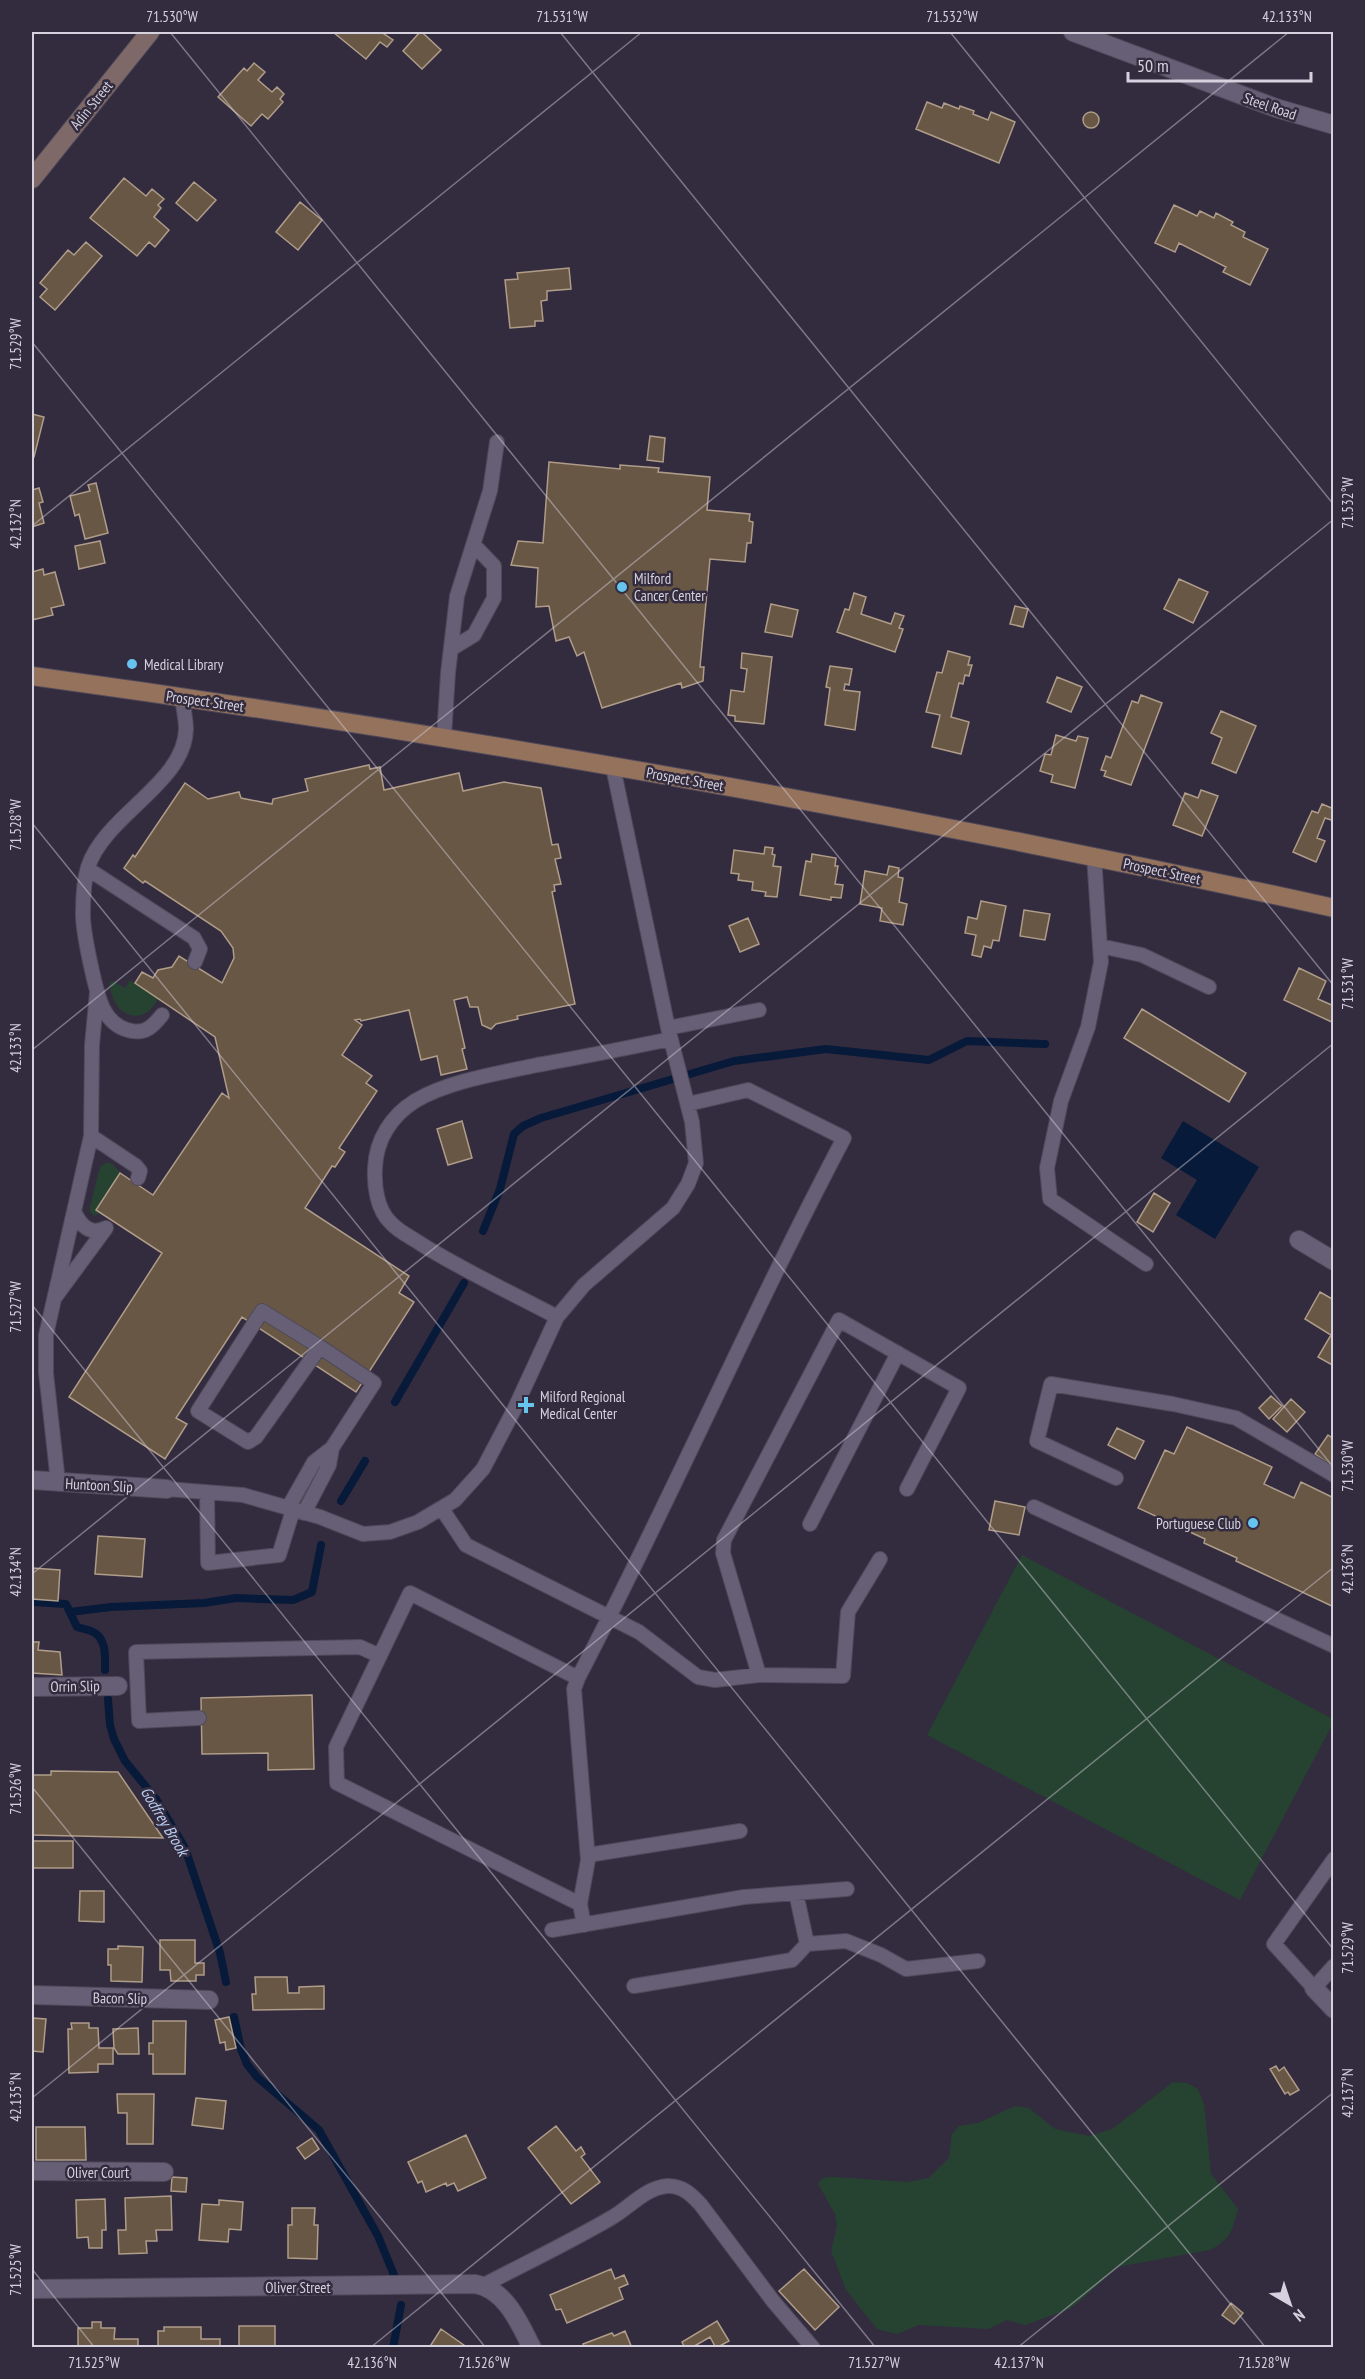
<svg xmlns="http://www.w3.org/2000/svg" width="1365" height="2379" viewBox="0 0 1365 2379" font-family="'PT Sans Narrow',sans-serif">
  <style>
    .green { fill: #264231 }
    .water { fill: #071a39 }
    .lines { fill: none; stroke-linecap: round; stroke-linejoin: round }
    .stream { stroke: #071a39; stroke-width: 8 }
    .building { fill: #685745; stroke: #af9c89; stroke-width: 1.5 }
    .lane-casing { stroke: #4f495a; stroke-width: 16 }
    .street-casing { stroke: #4f495a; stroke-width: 20 }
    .secondary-casing { stroke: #4f495a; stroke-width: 20 }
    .primary-casing { stroke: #4f495a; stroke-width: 20 }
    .lane { stroke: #665f75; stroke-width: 14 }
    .street { stroke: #665f75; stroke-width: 18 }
    .secondary { stroke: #7e6868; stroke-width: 18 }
    .primary { stroke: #95725b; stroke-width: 18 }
    .ticks { fill: none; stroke: #d5d1de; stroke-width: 1.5; stroke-opacity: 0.45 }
    .poi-dot { fill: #66c4ef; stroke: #332c3f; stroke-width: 2 }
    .labels { text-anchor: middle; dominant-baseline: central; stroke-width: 5; stroke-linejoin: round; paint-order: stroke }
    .street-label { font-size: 15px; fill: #d5d1de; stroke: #332c3f }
    .poi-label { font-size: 15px; fill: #d5d1de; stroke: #332c3f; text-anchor: start }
    .water-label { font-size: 16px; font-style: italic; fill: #b8cff3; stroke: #332c3f }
    .neatline { fill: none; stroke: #d5d1de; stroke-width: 2 }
    .ticks-label { font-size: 15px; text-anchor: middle; fill: #d5d1de }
  </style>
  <rect width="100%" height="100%" fill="#332c3f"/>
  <!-- green -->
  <path class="green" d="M130,980L158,999C141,1031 110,1013 110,982L113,981L125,988Z
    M106,1163H111L123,1175L120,1173L96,1210L100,1213L95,1216L90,1212V1207L100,1167Z
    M1022,1555L1333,1719V1723L1240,1900L927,1735Z
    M1173,2082L1187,2083L1198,2089L1204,2104L1211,2174L1238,2209C1232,2231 1231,2239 1210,2250L1117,2267L1079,2302L1069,2309L1025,2325L1007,2320L988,2329L919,2325L897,2334L877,2329L846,2290L831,2251L837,2226L835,2214L818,2184C821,2176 828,2177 835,2177L907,2182L929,2178L949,2158L952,2134L959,2126L978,2123L1015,2106L1029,2108L1055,2129L1089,2136L1112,2129Z"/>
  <!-- water -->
  <path class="water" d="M1183,1121L1259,1167L1215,1239L1176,1215L1197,1180L1161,1158Z"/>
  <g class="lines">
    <!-- stream -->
    <path class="stream" d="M483,1231L500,1189L514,1134L523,1126L541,1118L734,1061L826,1049L929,1060L967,1041L1045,1044
      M395,1402L464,1283
      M341,1501L365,1461
      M32,1602L66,1604L77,1627C82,1629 87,1629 91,1631C107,1637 105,1656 105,1670
      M70,1612L111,1607L204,1603L236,1598L293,1600L312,1592L321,1545
      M108,1699L110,1725L114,1739L125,1761L156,1799L185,1848L220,1953L226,1982
      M234,2017L241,2049L247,2064L257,2077L319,2130L378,2236L394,2275
      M393,2348L401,2305"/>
  </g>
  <!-- building -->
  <path class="building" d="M333,32H381L393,40L387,47L380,42L366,59Z
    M420,32H427L424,34L441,50L422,69L403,51Z
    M254,63L265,72L258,80L272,92L277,87L284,94L280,99L283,102L268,119L262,114L251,126L218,97L244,68L247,71Z
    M927,102L942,108L944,103L959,109L960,106L974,111L973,114L988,120L991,112L1015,122L999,163L916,129Z
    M1083 120a8 8 0 1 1 16 0a8 8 0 1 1-16 0Z
    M124,178L146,196L152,189L164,199L158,205L161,208L154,217L169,230L155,247L149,242L137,256L90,218Z
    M194,182L216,200L197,221L176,203Z
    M300,202L322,220L298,250L276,232Z
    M1174,205L1197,216L1200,211L1214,218L1216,213L1233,222L1231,225L1245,232L1243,237L1268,249L1250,285L1223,272L1226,267L1179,243L1175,252L1155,243Z
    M86,242L102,256L55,310L40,297L47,289L40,283L68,250L74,255Z
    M569,268L571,289L547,291V300L541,301L543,321H535V326L510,328L505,280L518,279L517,273Z
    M32,414L44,417L34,457L32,456Z
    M650,436L665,438L663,462L647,460Z
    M549,462L620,469V465L659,468L658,472L710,477L707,510L750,514L749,521L753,522L751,543H747L745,562L710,559L700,667H704L703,681L682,688L681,683L602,708L584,652L577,656L569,637L556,641L549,606L536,607L538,568L511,565L518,541L543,543Z
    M96,483L108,533L85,539L79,514L75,516L70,496L90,491L88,485Z
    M39,488L43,502L39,503L44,523L32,527V490Z
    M100,541L105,563L79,569L75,546Z
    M43,569L44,575L55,572L64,605L51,608L53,615L32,620V572Z
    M1179,579L1208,592L1193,623L1164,609Z
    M854,593L866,597L861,614L891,624L895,613L904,616L899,628L903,629L895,652L837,632L845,609L849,610Z
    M771,604L798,610L792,637L765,632Z
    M1015,606L1028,609L1023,627L1010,624Z
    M948,651L970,657L968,665H972L969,676L965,675L963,684L959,683L951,717L969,722L961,754L932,747L940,715L926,712L937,672L942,673Z
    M742,653L772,657L764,724L735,721V716L728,715L731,690L744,692L747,669L741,668Z
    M830,666L852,669L849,685L845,684L844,690L860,692L855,730L825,725L830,688L826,687Z
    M1057,677L1082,687L1071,712L1047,702Z
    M1141,695L1162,703L1131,785L1104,776L1106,771L1101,770L1106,756L1111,758L1132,701L1138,703Z
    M1221,711L1256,726L1236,773L1212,763L1222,738L1211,733Z
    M1056,735L1076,741L1078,736L1088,738L1075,788L1051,782L1053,775L1040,771L1045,754L1051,755Z
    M369,765L370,769L380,767L384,790L459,773L463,791L504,782L541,788L552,845L558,844L561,858L555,859L561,884L554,885L555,891L552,892L575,1004L517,1016L518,1019L496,1024L491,1029L482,1025L478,1007H470L467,997L454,1000L465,1048L462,1049L467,1069L441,1075L437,1056L421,1060L409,1010L361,1021L360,1019L355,1020L362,1025L342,1055L372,1076L366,1083L377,1091L339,1148L345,1152L335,1167L332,1166L305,1208L409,1276L399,1293L414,1302L356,1392L242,1317L176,1418L187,1424L165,1459L69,1397L162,1253L96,1210L120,1173L153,1195L222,1093L229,1098L215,1037L135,983L142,972L153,978L158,970L172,967L179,956L222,983L234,958L233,948L221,931L145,881L143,883L124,868L133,855L135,857L185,783L208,799L239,792L241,798L272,804L273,799L308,791L305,779Z
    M1201,790L1218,796L1202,836L1173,825L1185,793L1198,798Z
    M1322,804L1334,809V821L1325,818L1317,838L1325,841L1316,862L1293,852L1312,811L1318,813Z
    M765,847L773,848L772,854L775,855L773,866L781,867L777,897L765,896L766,892L752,890L753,882L738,880L739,874L731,873L734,850L764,854Z
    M812,854L836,858L835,866H838L835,884L843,885L841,898L831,897V900L800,895L806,861L811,862Z
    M889,866L899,868L898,877L903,878L899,902L907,904L903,925L880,921L882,908L860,904L865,871L887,875Z
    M981,901L1006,906L999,941L993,940L991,948L984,946L981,957L972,955L976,935L965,933L968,917L977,919Z
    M1024,910L1050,914L1045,940L1020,936Z
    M748,918L759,944L740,952L729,926Z
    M1299,968L1326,981L1318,999L1334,1006V1023L1284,1000Z
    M1142,1009L1246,1073L1229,1102L1124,1038Z
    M462,1121L472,1158L448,1165L437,1129Z
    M1154,1193L1170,1203L1153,1232L1137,1222Z
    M1320,1292L1334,1300V1366L1318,1357L1331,1335L1305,1319Z
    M1271,1396L1282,1406L1269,1419L1259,1408Z
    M1291,1399L1305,1412L1287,1432L1273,1419Z
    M1187,1427L1272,1467L1264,1484L1294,1498L1301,1482L1334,1498V1607L1236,1561L1237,1558L1204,1543L1205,1539L1138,1508L1165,1450L1174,1454Z
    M1117,1428L1144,1441L1135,1459L1108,1445Z
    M1328,1435L1334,1439V1467L1315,1454Z
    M995,1501L1025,1507L1019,1535L989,1530Z
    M98,1536L145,1539L142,1577L95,1574Z
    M32,1568L60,1570L58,1601L32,1599Z
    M32,1638V1642H39L38,1650L60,1652L62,1675L32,1673Z
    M312,1695L314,1769L268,1770V1753L202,1754L201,1698Z
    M51,1771L118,1772L163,1838L32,1835V1775H51Z
    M32,1841H73V1868H32Z
    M80,1891H104V1922L79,1921Z
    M160,1940H195V1963H204V1975H196V1981H171L170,1970H160Z
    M118,1946L143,1947L142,1982L111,1981V1965H108V1949H118Z
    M255,1977H287L288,1993H299V1987L324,1986V2009L253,2010L252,1994H256Z
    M229,2017L236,2048L226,2050L225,2042L220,2043L215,2020Z
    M32,2018L46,2019L43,2052L32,2051Z
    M153,2021H186L185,2074H153V2054H149V2043H153Z
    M71,2023H89V2028H98L99,2048H113V2064H98V2072L69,2073L68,2029H72Z
    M138,2028L139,2054H118L114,2048L113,2029Z
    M1276,2066L1279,2071L1284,2067L1299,2090L1290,2095L1288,2092L1285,2094L1270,2069Z
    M117,2094H154L153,2144H127V2113H118Z
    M196,2098L226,2101L223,2129L192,2125Z
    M556,2126L576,2151L581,2147L585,2154L581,2157L600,2182L571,2204L528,2148Z
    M36,2127H85L86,2160H36Z
    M466,2135L486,2178L458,2191L454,2183L447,2186L446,2183L426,2192L422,2181L418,2183L408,2162Z
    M312,2138L319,2149L305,2159L297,2148Z
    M172,2177L187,2178L186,2192L171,2191Z
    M171,2196L172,2230H156L157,2241H146L147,2253L119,2254L118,2230H126L125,2198Z
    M105,2199L106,2230H102V2248H89L88,2237L77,2238L76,2200Z
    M219,2200L243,2202L241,2230L229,2229L228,2242L199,2240L202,2204L219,2205Z
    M292,2208H315L314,2225H318L317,2259L288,2258V2225H292Z
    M611,2269L615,2279L624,2275L628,2284L619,2288L623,2299L567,2323L561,2309L556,2310L550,2295Z
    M804,2269L839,2307L815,2330L779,2291Z
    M1231,2303L1243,2313L1234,2324L1222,2315Z
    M717,2321L729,2341L716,2348L710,2337L691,2348H685L682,2342Z
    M92,2322H101V2328H115L114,2339H138V2348H78V2328H92Z
    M239,2326H275V2348H239Z
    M164,2327H201V2339H220V2348H158V2331H164Z
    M441,2329L468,2348H429Z
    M625,2331L632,2348H584L583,2344L612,2333L614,2336Z"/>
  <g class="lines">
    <defs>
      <path id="lane" d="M451,649L474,635L494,598V566L474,545
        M444,737L448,673L457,596L490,491L497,442
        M1094,856L1101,962L1088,1027L1061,1101L1047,1168L1050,1199L1146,1264
        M88,869L194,938L200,949L195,962
        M1100,946L1142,955L1209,987
        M162,1015C154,1025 146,1034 132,1031C120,1029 110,1021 104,1010C96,996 82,929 83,912C83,899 84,880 88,867C105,815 185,783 186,729C186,719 183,707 182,697
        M668,1028L759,1010
        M91,1136L136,1166L140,1171L138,1178
        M74,1211C80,1225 90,1236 106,1228
        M56,1296L106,1228
        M557,1317C512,1293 464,1271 421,1244C411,1237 399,1232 391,1223C377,1210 374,1186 375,1168C376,1140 391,1116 415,1101C448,1081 500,1073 537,1065C582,1057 627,1048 671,1039
        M320,1347L262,1311L198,1411L248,1442L256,1437L320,1347L374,1383L332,1448
        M1116,1478L1037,1441L1051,1384L1173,1404L1236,1418L1334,1475
        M58,1482L46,1373V1335L91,1136L92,1045L97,992
        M167,1489L243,1495L320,1517L363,1534L390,1532L418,1522L455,1500L483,1469L514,1410L557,1317L584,1285L673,1208L688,1184L696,1163L692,1122L668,1028L613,767
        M207,1493L208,1563L279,1555L293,1510
        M1034,1507L1334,1646
        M288,1508L314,1462L332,1448L329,1465L304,1513
        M442,1509L466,1545L639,1632L698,1677L715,1680L759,1675L843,1676L848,1612L880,1559
        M810,1524L898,1353
        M759,1675L723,1553L724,1540L839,1320L959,1388L907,1489
        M578,1678L410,1593L336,1747L337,1783L580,1904
        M199,1718L139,1721L136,1652L360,1647L380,1656
        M588,1855L740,1831
        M1334,1859L1274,1944L1314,1988L1334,1966
        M584,1925L580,1904L588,1860L574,1689L578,1678C671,1500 750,1316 844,1138L748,1090L688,1104
        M552,1930L744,1897L847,1889
        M807,1944L846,1941L881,1955L906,1969L978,1961
        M634,1986L792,1960L807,1944L796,1893
        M484,2285C526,2263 570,2242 611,2218C629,2208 645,2188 667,2186C682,2185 692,2195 701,2205L773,2301L813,2348"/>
      <path id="street" d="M1073,32L1276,108L1334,125
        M1299,1240L1334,1261
        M32,1480L167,1489
        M32,1687L118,1686
        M1314,1988L1334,2009
        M32,1995L209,2000
        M32,2171L164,2172
        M32,2289L475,2284C505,2289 519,2322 532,2348"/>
      <path id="secondary" d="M32,179L150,32"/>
      <path id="primary" d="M32,676C469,736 903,813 1334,908"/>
    </defs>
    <!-- lane casing -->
    <use href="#lane" class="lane-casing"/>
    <!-- street casing -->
    <use href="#street" class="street-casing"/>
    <!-- secondary casing -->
    <use href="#secondary" class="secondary-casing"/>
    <!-- primary casing -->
    <use href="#primary" class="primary-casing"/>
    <!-- lane -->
    <use href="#lane" class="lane"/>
    <!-- street -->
    <use href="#street" class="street"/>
    <!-- secondary -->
    <use href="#secondary" class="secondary"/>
    <!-- primary -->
    <use href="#primary" class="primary"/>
  </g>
  <!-- ticks -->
  <path class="ticks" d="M170,32L1334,1468M560,32L1334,986M950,32L1334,505M32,342L1334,1950M32,526L642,32M32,823L1266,2348M32,1050L1289,32M32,1305L876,2348M32,1574L1334,519M32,1787L486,2348M32,2098L1334,1043M32,2269L95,2348M370,2348L1334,1567M1017,2348L1334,2092"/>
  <!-- markers -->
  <g class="poi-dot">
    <circle cx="622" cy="587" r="6"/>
    <circle cx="132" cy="664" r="6"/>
    <path d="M523 1396h6v6h6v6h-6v6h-6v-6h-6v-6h6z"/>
    <circle cx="1253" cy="1523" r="6"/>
  </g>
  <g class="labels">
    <!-- street labels -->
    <g class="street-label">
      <text transform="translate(91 105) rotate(-51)">Adin Street</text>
      <text transform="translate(1270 106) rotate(19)">Steel Road</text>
      <text transform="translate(205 701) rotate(8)">Prospect Street</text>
      <text transform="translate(685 779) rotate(10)">Prospect Street</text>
      <text transform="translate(1162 871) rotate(12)">Prospect Street</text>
      <text transform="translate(99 1485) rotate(3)">Huntoon Slip</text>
      <text transform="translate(75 1686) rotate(-1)">Orrin Slip</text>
      <text transform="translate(120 1998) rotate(1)">Bacon Slip</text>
      <text x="98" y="2172">Oliver Court</text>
      <text x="298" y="2287">Oliver Street</text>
    </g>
    <!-- poi labels -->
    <g class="poi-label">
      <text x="634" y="578">Milford<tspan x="634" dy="17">Cancer Center</tspan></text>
      <text x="144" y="664">Medical Library</text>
      <text x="540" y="1396">Milford Regional<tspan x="540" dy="17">Medical Center</tspan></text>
      <text x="1241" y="1523" text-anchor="end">Portuguese Club</text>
    </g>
    <!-- water labels -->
    <g class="water-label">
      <text transform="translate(165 1821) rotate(59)">Godfrey Brook</text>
    </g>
  </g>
  <!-- border -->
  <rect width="1365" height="2379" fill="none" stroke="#332c3f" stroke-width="66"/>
  <!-- north arrow -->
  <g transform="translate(1290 2304) rotate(141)" stroke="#332c3f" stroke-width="4.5" paint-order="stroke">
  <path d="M0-4.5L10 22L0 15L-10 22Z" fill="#d5d1de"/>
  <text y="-9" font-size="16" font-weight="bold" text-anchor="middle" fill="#d5d1de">N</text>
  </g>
  <!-- scale -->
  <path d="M1128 72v9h183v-9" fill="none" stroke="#d5d1de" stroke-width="3"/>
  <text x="1137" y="72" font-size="18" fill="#d5d1de" stroke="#332c3f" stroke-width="4.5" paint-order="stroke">50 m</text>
  <rect x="33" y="33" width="1299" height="2313" class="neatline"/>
  <g class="ticks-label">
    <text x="172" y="22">71.530°W</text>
    <text x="562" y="22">71.531°W</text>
    <text x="952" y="22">71.532°W</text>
    <text x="1287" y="22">42.133°N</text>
    <text transform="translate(16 344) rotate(-90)" y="5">71.529°W</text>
    <text transform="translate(1348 503) rotate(-90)" y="5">71.532°W</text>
    <text transform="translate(16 524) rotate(-90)" y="5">42.132°N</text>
    <text transform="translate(16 825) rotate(-90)" y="5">71.528°W</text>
    <text transform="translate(1348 984) rotate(-90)" y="5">71.531°W</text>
    <text transform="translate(16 1048) rotate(-90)" y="5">42.133°N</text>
    <text transform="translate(16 1307) rotate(-90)" y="5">71.527°W</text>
    <text transform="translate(1348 1466) rotate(-90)" y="5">71.530°W</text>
    <text transform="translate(1348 1569) rotate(-90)" y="5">42.136°N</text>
    <text transform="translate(16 1572) rotate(-90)" y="5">42.134°N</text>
    <text transform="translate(16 1789) rotate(-90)" y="5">71.526°W</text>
    <text transform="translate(1348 1948) rotate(-90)" y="5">71.529°W</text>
    <text transform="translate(1348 2093) rotate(-90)" y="5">42.137°N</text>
    <text transform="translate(16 2097) rotate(-90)" y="5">42.135°N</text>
    <text transform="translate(16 2270) rotate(-90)" y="5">71.525°W</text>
    <text x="94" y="2368">71.525°W</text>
    <text x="372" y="2368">42.136°N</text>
    <text x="484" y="2368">71.526°W</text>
    <text x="874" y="2368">71.527°W</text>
    <text x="1019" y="2368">42.137°N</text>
    <text x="1264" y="2368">71.528°W</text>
  </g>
</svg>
